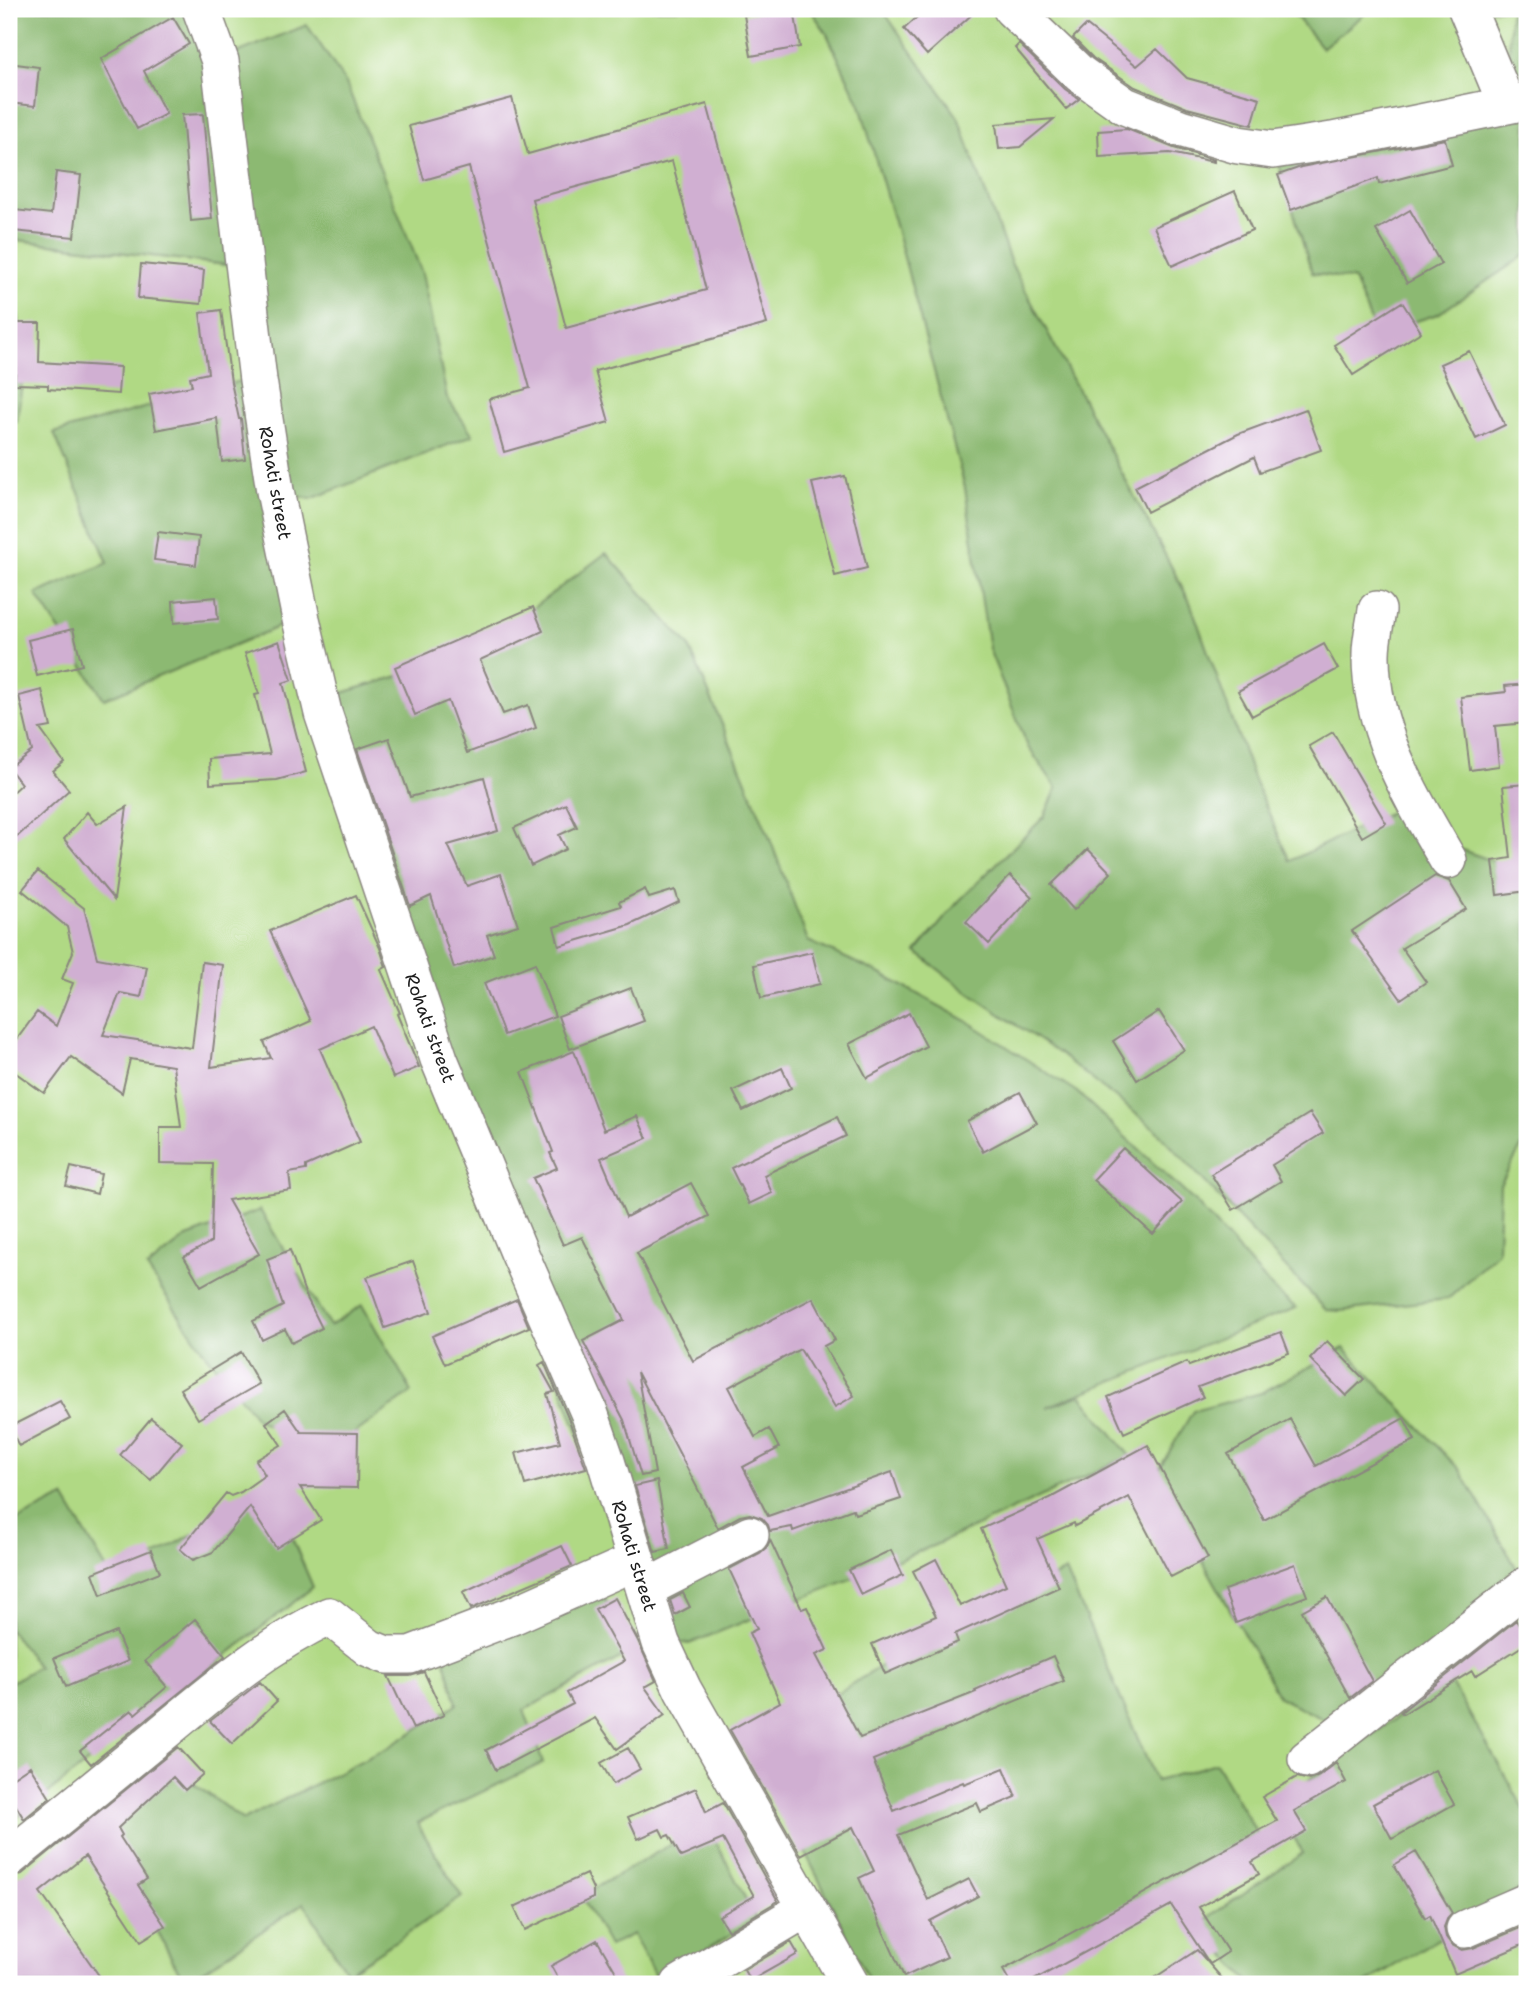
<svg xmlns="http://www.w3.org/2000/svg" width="1536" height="1993" viewBox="0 0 1536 1993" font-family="'Shantell Sans',sans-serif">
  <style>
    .green { fill: #b0d984; stroke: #667a50; stroke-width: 2 }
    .forest { fill: #8cb972; stroke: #546a47; stroke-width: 2 }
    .building { fill: #d0afd2; fill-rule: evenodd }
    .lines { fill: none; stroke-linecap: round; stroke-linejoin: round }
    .minor-casing { stroke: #8a867f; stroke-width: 40 }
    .minor { stroke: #fff; stroke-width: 37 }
    .labels { text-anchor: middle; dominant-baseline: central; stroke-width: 7; stroke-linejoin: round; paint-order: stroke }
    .street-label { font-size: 18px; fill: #1c1c1c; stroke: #fff }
  </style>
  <rect width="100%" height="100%" fill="#fff"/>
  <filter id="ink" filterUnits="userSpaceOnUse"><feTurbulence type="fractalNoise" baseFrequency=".0143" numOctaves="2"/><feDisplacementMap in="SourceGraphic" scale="14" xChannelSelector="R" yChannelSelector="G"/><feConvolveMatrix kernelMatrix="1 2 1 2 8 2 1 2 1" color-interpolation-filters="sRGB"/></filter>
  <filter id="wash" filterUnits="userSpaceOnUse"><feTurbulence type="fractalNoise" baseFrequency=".00686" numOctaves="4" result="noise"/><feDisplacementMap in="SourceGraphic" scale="28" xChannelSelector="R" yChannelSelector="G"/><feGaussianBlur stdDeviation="1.57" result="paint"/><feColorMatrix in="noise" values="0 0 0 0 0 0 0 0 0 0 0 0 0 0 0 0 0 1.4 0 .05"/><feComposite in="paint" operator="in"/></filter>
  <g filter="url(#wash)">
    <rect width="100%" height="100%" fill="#f9f0e2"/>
    <!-- green -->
    <path class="green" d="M193,9H1527V1984H9V239L235,266Z"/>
    <!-- forest -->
    <path class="forest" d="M9,9H193L214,62L307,25L346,83L422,273L447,398L473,435L311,499L267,490L293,621L104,699L36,594L108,563L54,433L251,378L235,266L9,239Z
      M810,9H882L958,117L1011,263L1190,602L1254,780L1290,861L1403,806L1451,846L1515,869L1527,867V1137L1500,1185L1498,1252L1448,1299L1340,1311L1326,1310L1154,1128L1061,1055L969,993L916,952L958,902L1044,817L1057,788L1028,747L989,649L965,488L901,246L860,105L826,32Z
      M1290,9H1371L1322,48Z
      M1510,9H1527V254L1438,314L1376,334L1354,280L1312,273L1277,157L1508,102Z
      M9,278L26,351L17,422H9Z
      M606,553L689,646L767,831L808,941L879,973L967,1021L1077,1092L1196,1203L1273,1289L1296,1308L1047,1407L1081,1395L1130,1456L935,1545L689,1644L653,1639L312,702L439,664L494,637Z
      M260,1210L330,1326L362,1305L412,1392L337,1446L293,1439L257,1419L203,1350L147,1268L187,1237Z
      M1344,1348L1460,1470L1524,1581L1331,1723L1279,1697L1155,1476L1193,1411L1261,1393Z
      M271,1489L313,1587C213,1667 110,1744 9,1824V1683L38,1667L9,1629V1524L64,1497L113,1580Z
      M1066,1571L1156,1781L1216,1763L1265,1847L1051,1962L1014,1984H871L800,1842L820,1704L924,1639Z
      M599,1589L635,1650L524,1710L543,1763L417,1823L462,1897L347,1973L304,1903L185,1983L95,1816L165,1762L243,1820L387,1748L457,1704L443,1653Z
      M1450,1680L1527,1814V1885L1364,1984H1252L1197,1925L1303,1853L1274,1804Z
      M707,1824L756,1919L657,1980L633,1934L609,1946L581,1896Z"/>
    <g id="blocks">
      <!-- building -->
      <path class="building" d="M778,9H794L800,47L751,56L744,15Z
        M926,9H978L927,55L904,29Z
        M173,17L189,44L144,71L166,114L137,129L101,59Z
        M1086,25L1137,66L1157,49L1187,78L1260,98L1252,125L1187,108L1135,87L1093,58L1073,38Z
        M1019,44L1065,89L1079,99L1066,109L1015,48Z
        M9,63L39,67L35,106L9,103Z
        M512,98L528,154L707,104L767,324L595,371L609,422L504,452L489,399L530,388L469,167L424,180L409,126ZM672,161L706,290L566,328L532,199Z
        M203,114L212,219L191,221L182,115Z
        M1054,119L1020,147L999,149L996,124Z
        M1127,129L1174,148L1214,160V162L1170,153L1099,157L1098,131Z
        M1445,139L1452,165L1379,184L1378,178L1291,210L1278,175L1301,167Z
        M56,172L81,175L74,237L13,231L15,210L51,214Z
        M1235,191L1252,230L1172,266L1154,227Z
        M1410,210L1441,264L1407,283L1376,230Z
        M141,264L204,270L201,304L138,298Z
        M1402,302L1421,332L1353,375L1334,345Z
        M221,310L231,382L239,419H241L245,459L222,462L217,418L156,430L149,394L192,386L190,377L208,373L200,313Z
        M16,323H40L39,362L120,367L118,394L48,389V385L15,384Z
        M1469,351L1505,425L1476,439L1440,364Z
        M1306,409L1321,450L1260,472L1254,457L1147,512L1135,487L1238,434Z
        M845,476L867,568L835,576L812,483Z
        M158,532L199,537L196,565L154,560Z
        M216,597L218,619L174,623L173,601Z
        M533,607L543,631L480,660L503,714L528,705L536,728L467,753L448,701L415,715L395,667Z
        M73,629L82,665L37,676L28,640Z
        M279,641L292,680L283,683L306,772L277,780L210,784L209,759L270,754L255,695L259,694L245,653Z
        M1324,644L1338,669L1252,716L1238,691Z
        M1527,684V723L1495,726L1499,766L1470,770L1461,697L1506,692L1505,686Z
        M42,690L51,727L40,729L64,762L53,771L69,790L9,844V795L21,784L9,768L32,751L19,696Z
        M1333,732L1386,823L1362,837L1309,746Z
        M389,738L410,797L484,777L498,831L448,845L467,886L501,874L518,925L487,935L494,955L454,968L431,896L410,906L357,749Z
        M1527,784V891L1497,895L1493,861L1511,858L1503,786Z
        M566,804L577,827L559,835L566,849L531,866L514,828Z
        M127,807L114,900L64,839L87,812L97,824Z
        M1088,849L1111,873L1074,910L1051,885Z
        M38,871L84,908L97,958L147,967L141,997L120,993L103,1035L192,1048L202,962L223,965L211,1067L271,1058L264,1042L311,1021L270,931L356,895L380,948L386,967L381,970L400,1013L397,1014L419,1067L393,1078L371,1026L320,1049L360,1142L306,1166V1170L289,1173L291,1190L228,1200L259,1254L201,1286L184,1257L211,1242L213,1164L160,1163V1127H181L173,1066L130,1059L122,1093L71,1057L44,1093L9,1068V1050L37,1012L56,1026L73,983L62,979L73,952L67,927L22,890Z
        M1010,875L1032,897L989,944L966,922Z
        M1435,876L1449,881L1466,909L1402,948L1426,982L1401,999L1352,931Z
        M645,889L649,898L675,890L679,902L630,925L559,946L554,927L621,906L619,902Z
        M812,952L820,984L761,998L754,965Z
        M535,963L555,1016L504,1035L484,983Z
        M631,988L644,1021L570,1049L558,1016Z
        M1159,1011L1184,1050L1137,1080L1113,1041Z
        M909,1013L926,1046L867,1078L849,1044Z
        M574,1051L604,1130L637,1116L647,1138L601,1158L626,1217L691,1183L709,1216L637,1253L693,1361L813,1298L835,1340L824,1346L854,1396L835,1407L800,1349L729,1387L755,1437L769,1429L779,1448L743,1467L768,1516L892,1472L901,1499L855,1514L853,1509L793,1531L792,1527L770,1531L768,1525L762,1518L750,1514L740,1516L718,1528L637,1372L655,1473L641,1476L624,1420L583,1341L624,1320L582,1237L563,1245L533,1178L557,1168L550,1153L553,1152L522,1072Z
        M782,1068L791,1088L743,1111L733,1091Z
        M1020,1092L1037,1123L983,1152L967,1121Z
        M1310,1113L1323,1133L1272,1165L1281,1181L1233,1210L1211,1174Z
        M837,1117L846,1136L764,1175L772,1193L749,1204L731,1168Z
        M1123,1148L1182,1202L1153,1234L1093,1180Z
        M71,1167L101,1174L97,1194L66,1186Z
        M290,1250L306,1296L322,1328L292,1343L285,1329L262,1340L253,1321L283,1306L267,1259Z
        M413,1261L431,1312L385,1328L367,1277Z
        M517,1299L529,1327L445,1364L432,1336Z
        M1281,1332L1289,1353L1198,1387L1203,1397L1124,1433L1108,1397L1187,1362L1189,1366Z
        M1327,1341L1364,1379L1346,1396L1310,1359Z
        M241,1352L259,1384L198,1419L180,1389Z
        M544,1362L569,1420L586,1468L525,1485L516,1453L560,1442L547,1394L554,1392L539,1365Z
        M60,1401L70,1419L19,1446L9,1427Z
        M285,1409L301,1432L358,1433L357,1488L300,1487L321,1520L276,1548L250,1507L213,1552L193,1560L180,1549L226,1493L231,1496L241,1492L265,1475L256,1460L281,1445L266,1423Z
        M151,1418L182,1443L151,1480L120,1455Z
        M1404,1418L1415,1440L1264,1520L1228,1454L1290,1419L1316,1466Z
        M1148,1445L1208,1558L1171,1577L1129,1497L1075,1526L1074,1523L1037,1539L1059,1587L955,1634L958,1642L885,1674L872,1644L936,1616L913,1571L936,1559L960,1606L1006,1585L981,1529L1050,1498Z
        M657,1481L669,1549L655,1552L635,1486Z
        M770,1540L802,1609L807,1607L827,1650L816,1655L860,1738L976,1692L975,1690L1053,1656L1064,1681L873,1760L894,1811L963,1782L964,1784L1004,1768L1016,1797L981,1812L977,1803L898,1835L928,1900L969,1879L978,1896L930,1921L947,1957L904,1977L859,1878L874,1871L853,1827L801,1855L730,1730L780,1702L749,1633L757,1629L729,1569L760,1553L767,1547Z
        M562,1546L572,1566L471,1609L463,1592Z
        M151,1550L160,1572L101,1595L93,1573Z
        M891,1550L903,1575L861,1595L849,1570Z
        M1295,1564L1307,1596L1236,1623L1224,1590Z
        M683,1593L690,1607L675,1615L670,1600Z
        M1327,1597L1372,1681L1350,1698L1302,1611Z
        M615,1598L638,1641L656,1681L645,1687L665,1715L617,1749L595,1718L496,1770L486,1750L573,1704L567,1693L624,1661L595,1609Z
        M195,1619L225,1656L91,1764L80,1751L131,1710L135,1714L167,1687L145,1661Z
        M1516,1620L1527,1638V1643L1475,1676L1472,1671L1403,1714L1401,1712Z
        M116,1632L128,1661L66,1687L54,1658Z
        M424,1672L444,1715L413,1729L388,1676H410Z
        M260,1682L277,1701L232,1744L210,1721Z
        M178,1747L203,1774L185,1790L173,1777L118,1828L122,1835L120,1837L147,1879L138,1885L165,1926L141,1941L85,1856L40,1892L105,1984H9V1878L22,1874Z
        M628,1748L640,1769L613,1784L601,1763Z
        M1336,1763L1346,1782L1294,1811L1306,1831L1252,1862L1259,1874L1199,1907L1228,1952L1210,1964L1171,1905L1027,1984H1011L1003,1970L1277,1821L1262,1797L1297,1777L1309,1780L1319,1776Z
        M30,1766L50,1798L24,1819L9,1794V1780Z
        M1435,1770L1454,1804L1392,1839L1373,1804Z
        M696,1788L706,1812L723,1803L778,1901L728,1931L719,1916L754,1896L723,1839L681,1857L669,1835L664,1837L660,1829L638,1839L628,1817Z
        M1416,1852L1452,1913L1448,1917L1444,1927L1446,1937L1452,1945L1462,1950L1473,1948L1527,1925V1943L1455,1974L1430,1915L1425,1918L1394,1865Z
        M586,1874L593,1889V1898L525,1930L514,1907Z
        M597,1940L623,1984H561L551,1966Z
        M791,1942L798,1954L750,1981L744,1970Z
        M1197,1950L1227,1984H1145Z"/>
    </g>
  </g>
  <g filter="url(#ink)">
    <use href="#blocks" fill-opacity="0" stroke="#8a867f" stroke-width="2"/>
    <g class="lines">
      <defs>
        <path id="minor" d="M201,9L220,61L258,380L275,491L301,619L323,713L439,1059L519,1252L589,1412L606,1461L661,1643L683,1690L850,1984
          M1012,9L1080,74L1125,106L1180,128L1238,145L1273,150L1332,141L1527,101
          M1467,9L1507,105
          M1377,610C1375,625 1371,639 1371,654C1370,730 1411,796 1448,860
          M645,1589L750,1535
          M1307,1759L1526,1586
          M9,1858C59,1818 109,1777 159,1736C212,1692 265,1646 329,1616L369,1648L386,1655H410L512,1616L636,1561
          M1465,1929L1527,1902
          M680,1984L807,1908"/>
      </defs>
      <!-- minor casing -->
      <use href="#minor" class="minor-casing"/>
      <!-- minor -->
      <use href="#minor" class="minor"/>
    </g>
  </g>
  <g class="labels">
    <!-- street labels -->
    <g class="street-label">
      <text transform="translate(275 483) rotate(80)">Rohati street</text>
      <text transform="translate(430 1028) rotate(70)">Rohati street</text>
      <text transform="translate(634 1556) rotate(73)">Rohati street</text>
    </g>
  </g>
  <!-- margin -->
  <rect width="1536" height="1993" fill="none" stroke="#fff" stroke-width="35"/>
</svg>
